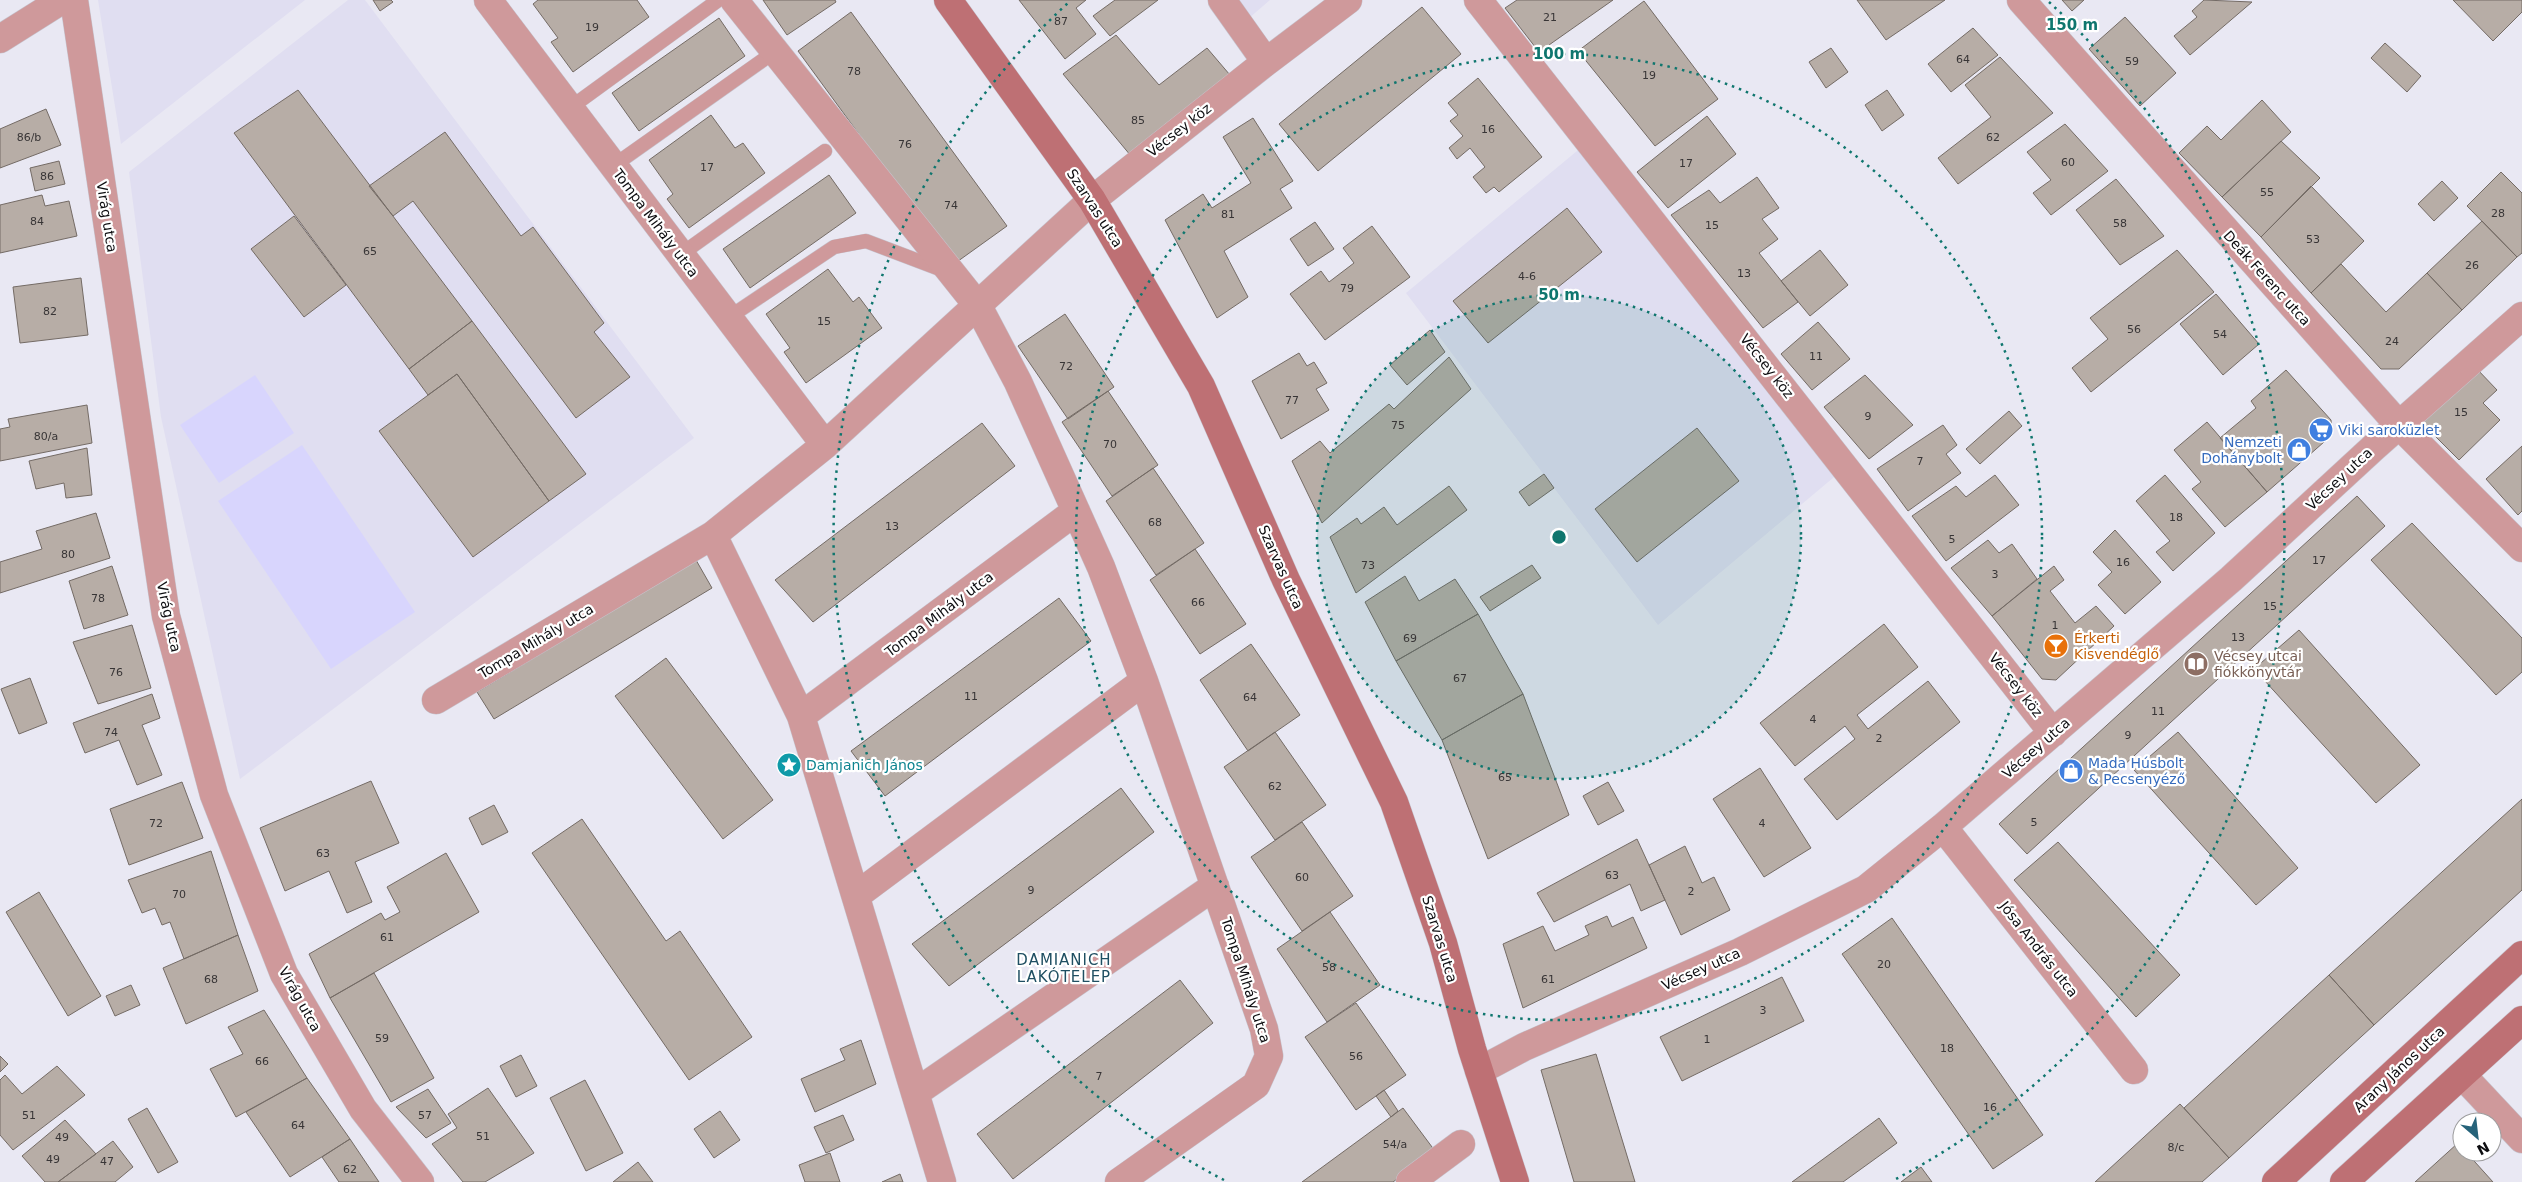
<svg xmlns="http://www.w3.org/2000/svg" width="2522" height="1182" viewBox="0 0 2522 1182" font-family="'DejaVu Sans',sans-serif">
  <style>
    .built { fill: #e0def1 }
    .green { fill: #d8d5fd }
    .building { fill: #b7ada6; stroke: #746b65 }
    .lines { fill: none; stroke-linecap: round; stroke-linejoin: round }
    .lane-casing { stroke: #c6c5cf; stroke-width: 15 }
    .street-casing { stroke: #c6c5cf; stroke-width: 29 }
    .secondary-casing { stroke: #c6c5cf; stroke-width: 29 }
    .lane { stroke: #cf999b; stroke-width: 14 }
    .street { stroke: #cf999b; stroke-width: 28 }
    .secondary { stroke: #be7074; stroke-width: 28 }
    .ring { fill: none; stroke: #0f766e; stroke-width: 2.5; stroke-dasharray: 2.5 5 }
    .labels { text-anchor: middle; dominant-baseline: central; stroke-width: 4.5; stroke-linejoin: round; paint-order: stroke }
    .number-label { font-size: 11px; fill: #383536 }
    .street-label { font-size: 14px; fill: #0d0d10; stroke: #fff }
    .shop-label { font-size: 14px; fill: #366cbe; stroke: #fff; text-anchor: start }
    .food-label { font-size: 14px; fill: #c56008; stroke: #fff; text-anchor: start }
    .education-label { font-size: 14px; fill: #785e54; stroke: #fff; text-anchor: start }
    .culture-label { font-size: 14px; fill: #0d838f; stroke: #fff; text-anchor: start }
    .neighbourhood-label { font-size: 15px; letter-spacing: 1px; fill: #1f4f62; stroke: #fff }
    .centre { fill: #0f766e; stroke: #fff; stroke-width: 2.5 }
    .ring-label { font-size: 15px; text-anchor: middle; font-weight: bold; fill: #0f766e; stroke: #fff; stroke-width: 4.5; stroke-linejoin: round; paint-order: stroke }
  </style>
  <rect width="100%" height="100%" fill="#e9e8f3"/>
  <!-- built -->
  <path class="built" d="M98,0H305L121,144Z
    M348,0H365L694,438L240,779L161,417L129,172Z
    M1222,0H1270L1241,25Z
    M1589,141L1846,467L1658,625L1406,293Z"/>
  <!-- green -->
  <path class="green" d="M255,375L294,433L219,483L180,425Z
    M302,445L415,612L331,669L218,501Z"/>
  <!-- building -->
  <path class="building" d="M373,0H391L393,2L380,11Z
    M538,0H637L649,17L573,72L551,42L558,38L533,4Z
    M763,0H835L836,2L787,35Z
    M1019,0H1086L1076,8L1096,34L1065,59Z
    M1115,0H1158L1110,36L1093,16Z
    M1517,0H1613L1539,52L1505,8Z
    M1857,0H1945L1886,40Z
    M2062,0H2084L2072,11Z
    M2204,0L2252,2L2190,55L2174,36L2197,17L2192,11Z
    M2453,0H2522V12L2493,41Z
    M1644,1L1718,99L1655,146L1578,51Z
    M1422,7L1461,54L1318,171L1279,124Z
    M851,12L1007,226L954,264L798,51Z
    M2125,17L2176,73L2140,106L2089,49Z
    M719,18L745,56L639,131L612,93Z
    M1973,28L1998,55L1951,92L1928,64Z
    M1116,35L1159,85L1207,48L1230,75L1131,156L1063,74Z
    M2385,43L2421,76L2407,92L2371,58Z
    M1831,48L1848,72L1826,88L1809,62Z
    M2000,57L2053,113L1958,184L1938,158L1991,117L1965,85Z
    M1478,78L1542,157L1499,192L1494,187L1486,193L1473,177L1485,167L1470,148L1457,159L1449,148L1463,136L1450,121L1458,115L1448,103Z
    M298,90L472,321L409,369L234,133Z
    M1887,90L1904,115L1882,131L1865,105Z
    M2262,100L2291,132L2222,197L2179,153L2207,126L2221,140Z
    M46,109L61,145L0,168V129Z
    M711,115L735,148L743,143L765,173L689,228L667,199L673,194L649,160Z
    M1707,116L1736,154L1668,208L1637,172Z
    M1253,118L1293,181L1280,189L1292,208L1224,251L1248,297L1217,318L1165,220L1203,194L1212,208L1251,183L1223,137Z
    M2065,124L2108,171L2051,215L2033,193L2051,180L2027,152Z
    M445,132L521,236L533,227L604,323L594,332L630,377L576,418L413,201L393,216L369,186Z
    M2281,141L2320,178L2261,237L2222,197Z
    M59,161L65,184L35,191L30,168Z
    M2501,172L2522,193V253L2517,257L2467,206Z
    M829,175L856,213L750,288L723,249Z
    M1757,177L1779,208L1762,219L1778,239L1759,253L1798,302L1763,328L1671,215L1709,190L1720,203Z
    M2116,179L2164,236L2120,265L2076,210Z
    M2442,181L2458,198L2434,221L2418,204Z
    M2311,186L2364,241L2311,293L2261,237Z
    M42,195L45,206L69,201L77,236L0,253V205Z
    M1567,208L1602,252L1488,343L1453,301Z
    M294,216L346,285L304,317L251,249Z
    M2482,221L2517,257L2462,310L2427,273Z
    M1315,222L1334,249L1308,266L1290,239Z
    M1372,226L1410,277L1325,340L1290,294L1321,271L1329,282L1354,263L1343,248Z
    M1820,250L1848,285L1810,316L1781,281Z
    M2177,250L2214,292L2091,392L2072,368L2108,339L2090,318Z
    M2341,264L2386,312L2427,273L2462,310L2399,369H2381L2311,293Z
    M828,269L853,302L859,297L882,328L806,383L784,352L790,348L766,314Z
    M81,278L88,335L20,343L13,287Z
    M2216,294L2259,344L2223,375L2180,324Z
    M1065,314L1114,387L1068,419L1018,346Z
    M472,321L586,474L549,501L457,374L428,395L409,369Z
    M1818,322L1850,359L1812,390L1781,354Z
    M1430,330L1445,352L1407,385L1390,365Z
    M1299,353L1307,366L1314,362L1327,383L1316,389L1329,410L1281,439L1252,381Z
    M1449,357L1471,389L1322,523L1292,461L1320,441L1330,453L1389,404L1394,409Z
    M2476,368L2497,390L2483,403L2500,420L2459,460L2421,422Z
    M2286,370L2331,420L2332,435L2267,492L2220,438L2256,408L2251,401Z
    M457,374L549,501L473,557L379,431Z
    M1865,375L1913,425L1869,459L1824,407Z
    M1108,391L1158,465L1112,496L1062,422Z
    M87,405L92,443L0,461V429L10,427L8,419Z
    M2009,411L2022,426L1980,464L1966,449Z
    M2207,422L2267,492L2225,527L2192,489L2201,482L2174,450Z
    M982,423L1015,466L813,622L775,580Z
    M1943,425L1957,445L1946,454L1961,473L1908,511L1877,469Z
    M1697,428L1739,481L1637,562L1595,509Z
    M2522,446V511L2518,515L2486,479Z
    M87,448L92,495L66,498L64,483L36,489L29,461Z
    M1153,468L1204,543L1156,575L1106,501Z
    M1544,474L1554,488L1529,506L1519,492Z
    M1995,475L2019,505L1946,561L1912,516L1956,486L1966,497Z
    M2165,475L2215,533L2173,571L2156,552L2170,541L2136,501Z
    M1449,486L1467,510L1356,593L1330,537L1357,518L1361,524L1384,507L1397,525Z
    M2357,496L2385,526L2027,854L1999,824Z
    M96,513L110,558L0,593V562L42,549L36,531Z
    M2412,523L2522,638V672L2496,695L2371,560Z
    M2115,530L2161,582L2125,614L2098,585L2112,572L2093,552Z
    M1988,540L1999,553L2012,544L2037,579L1992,616L1951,568Z
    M1195,549L1246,624L1200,654L1150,580Z
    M696,560L712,588L494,719L477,692Z
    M1532,565L1541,578L1490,611L1480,597Z
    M112,566L128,615L84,629L69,581Z
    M2054,566L2064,580L2050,591L2075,623L2096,606L2114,626L2056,680L2042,679L1992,616Z
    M1405,576L1419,601L1455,579L1478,614L1396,661L1365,602Z
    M1059,598L1091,641L885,796L851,751Z
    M1478,614L1523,694L1442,740L1396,661Z
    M1884,624L1918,667L1857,715L1868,729L1928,681L1960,722L1837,820L1804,779L1855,739L1845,726L1795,766L1760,723Z
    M132,625L151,688L98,704L73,642Z
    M2299,630L2420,765L2376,803L2254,669Z
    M1251,644L1300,715L1248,751L1200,680Z
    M666,658L773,800L723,839L615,696Z
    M30,678L47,723L19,734L1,689Z
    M152,694L160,718L142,725L162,775L137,785L119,740L85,753L73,723Z
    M1523,694L1569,815L1488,859L1442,740Z
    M1275,732L1326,805L1275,840L1224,767Z
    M2178,732L2298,868L2256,905L2134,770Z
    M1760,768L1811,848L1764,877L1713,799Z
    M371,781L399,843L355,862L372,902L347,913L329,871L285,891L260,828Z
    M182,782L203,838L129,865L110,809Z
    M1608,782L1624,811L1598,825L1583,796Z
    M1121,788L1154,832L949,986L912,944Z
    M2522,799V890L2374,1025L2329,975Z
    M494,805L508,832L482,845L469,818Z
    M582,819L666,941L680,931L752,1037L689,1080L532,853Z
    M1302,822L1353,896L1302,931L1251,857Z
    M1637,839L1665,900L1641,911L1630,884L1554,922L1537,893Z
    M2058,842L2180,975L2136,1017L2014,880Z
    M1685,846L1702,883L1714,877L1730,910L1681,935L1649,865Z
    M211,851L238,935L184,959L170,922L162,925L155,908L142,913L128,880Z
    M446,853L479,912L330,998L309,954L381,913L385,920L400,912L387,887Z
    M39,892L101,996L68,1016L6,912Z
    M1330,912L1380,985L1327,1022L1277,949Z
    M1607,916L1612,927L1633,917L1647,948L1523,1008L1503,944L1543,926L1555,951L1589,935L1585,926Z
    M1892,918L2043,1135L1993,1169L1842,954Z
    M238,935L258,991L186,1024L163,968Z
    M374,973L434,1078L391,1102L330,998Z
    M2329,975L2374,1025L2229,1158L2184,1108Z
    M1782,977L1804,1021L1682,1081L1660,1037Z
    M1180,980L1213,1023L1013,1179L977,1134Z
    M131,985L140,1005L115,1016L106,996Z
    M1356,1003L1406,1075L1356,1110L1305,1037Z
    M264,1010L307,1078L236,1117L210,1069L243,1054L228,1027Z
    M861,1040L876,1084L815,1112L801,1079L845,1060L840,1049Z
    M1596,1054L1635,1182H1574L1541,1070Z
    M521,1055L537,1086L516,1097L500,1066Z
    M0,1056L8,1064L0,1072Z
    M57,1066L85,1095L13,1150L0,1135V1080L5,1075L22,1094Z
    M307,1078L350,1139L290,1177L246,1112Z
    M585,1080L623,1153L586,1171L550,1098Z
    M488,1088L534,1153L485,1182H463L432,1144L457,1128L448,1114Z
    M428,1089L451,1123L426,1138L396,1107Z
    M1384,1090L1398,1111L1391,1117L1376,1096Z
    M2180,1104L2229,1158L2202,1182H2095Z
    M147,1108L178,1162L158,1173L128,1119Z
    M1403,1108L1435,1151L1393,1182H1302Z
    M720,1111L740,1140L714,1158L694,1129Z
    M843,1115L854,1140L826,1153L814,1127Z
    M1879,1118L1897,1143L1843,1182H1792Z
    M65,1120L96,1154L58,1182H45L22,1156Z
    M350,1139L379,1182H339L322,1157Z
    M113,1141L133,1167L115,1182H58Z
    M2458,1143L2462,1152H2466L2493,1182H2415Z
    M830,1153L840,1182H805L799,1165Z
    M638,1162L653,1182H613Z
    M1921,1167L1932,1182H1901Z
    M900,1174L903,1182H882Z"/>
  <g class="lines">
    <defs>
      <path id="lane" d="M570,108L717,1
        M613,166L763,60
        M680,255L825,151
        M728,318L834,247L866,241L945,271"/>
      <path id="street" d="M74,0L166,616L214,795L284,974L363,1109L420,1182
        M488,0L825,445
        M734,0L978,306L1018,382L1101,567L1144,681L1264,1029L1269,1056L1256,1085L1119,1182
        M1222,0L1266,62
        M1478,0L2053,733
        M2021,0L2399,425L2522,548
        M0,39L62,0
        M713,535L801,716L942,1182
        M436,700L713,535L825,445L1092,200L1266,62L1348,0
        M801,716L1076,511
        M1943,827L2134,1070
        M857,895L1144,681
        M1479,1071L1524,1047L1740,952L1866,889L1943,827L2231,579L2373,448L2522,316
        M2462,1075L2522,1139
        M915,1093L1215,886
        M1410,1182L1461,1144"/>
      <path id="secondary" d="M948,0L1092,200L1201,386L1286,580L1394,802L1443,943L1472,1049L1515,1182
        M2276,1182L2522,955
        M2344,1182L2522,1020"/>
    </defs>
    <!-- lane casing -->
    <use href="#lane" class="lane-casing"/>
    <!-- street casing -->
    <use href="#street" class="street-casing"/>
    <!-- secondary casing -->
    <use href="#secondary" class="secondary-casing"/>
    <!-- lane -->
    <use href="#lane" class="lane"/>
    <!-- street -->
    <use href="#street" class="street"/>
    <!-- secondary -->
    <use href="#secondary" class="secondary"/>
  </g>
  <!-- distance rings -->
  <circle cx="1559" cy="537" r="242" fill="#0f766e" fill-opacity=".12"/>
  <g class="ring">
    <circle cx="1559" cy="537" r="242"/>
    <circle cx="1559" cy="537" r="483"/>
    <path d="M1224 1180A725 725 0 0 1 1069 2M2049 2A725 725 0 0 1 1894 1180"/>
  </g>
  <!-- icons -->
  <defs>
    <symbol id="supermarket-disc" viewBox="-11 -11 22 22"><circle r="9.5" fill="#3f7fe0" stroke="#fff"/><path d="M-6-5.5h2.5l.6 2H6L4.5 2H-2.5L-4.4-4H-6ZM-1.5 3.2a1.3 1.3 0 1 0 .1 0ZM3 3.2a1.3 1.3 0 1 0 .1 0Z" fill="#fff"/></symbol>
    <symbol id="shop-disc" viewBox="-11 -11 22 22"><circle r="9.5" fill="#3f7fe0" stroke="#fff"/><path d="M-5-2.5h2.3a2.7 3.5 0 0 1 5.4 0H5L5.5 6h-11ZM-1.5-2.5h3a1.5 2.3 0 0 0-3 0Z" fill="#fff"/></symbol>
    <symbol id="bar-disc" viewBox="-11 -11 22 22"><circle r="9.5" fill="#e8710a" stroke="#fff"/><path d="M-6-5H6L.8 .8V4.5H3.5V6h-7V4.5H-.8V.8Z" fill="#fff"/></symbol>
    <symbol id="library-disc" viewBox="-11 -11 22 22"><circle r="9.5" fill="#8d6e63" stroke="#fff"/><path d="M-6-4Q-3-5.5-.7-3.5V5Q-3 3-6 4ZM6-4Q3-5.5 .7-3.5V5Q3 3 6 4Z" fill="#fff"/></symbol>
    <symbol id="sight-disc" viewBox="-11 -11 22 22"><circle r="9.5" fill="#0f9aa8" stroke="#fff"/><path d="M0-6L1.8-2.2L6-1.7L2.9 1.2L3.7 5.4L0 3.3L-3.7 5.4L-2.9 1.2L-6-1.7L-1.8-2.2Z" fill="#fff"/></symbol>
  </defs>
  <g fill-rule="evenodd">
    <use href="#supermarket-disc" x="2307" y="416" width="28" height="28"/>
    <use href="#shop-disc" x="2285" y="436" width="28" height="28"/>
    <use href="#bar-disc" x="2042" y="632" width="28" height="28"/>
    <use href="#library-disc" x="2182" y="650" width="28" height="28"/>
    <use href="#sight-disc" x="775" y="751" width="28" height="28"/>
    <use href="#shop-disc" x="2057" y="757" width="28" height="28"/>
  </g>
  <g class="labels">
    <!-- number labels -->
    <g class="number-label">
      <text x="1550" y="17">21</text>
      <text x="1061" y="21">87</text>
      <text x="592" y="27">19</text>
      <text x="1963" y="59">64</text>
      <text x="2132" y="61">59</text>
      <text x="854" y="71">78</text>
      <text x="1649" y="75">19</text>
      <text x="1138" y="120">85</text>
      <text x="1488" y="129">16</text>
      <text x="29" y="137">86/b</text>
      <text x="1993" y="137">62</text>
      <text x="905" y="144">76</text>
      <text x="2068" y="162">60</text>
      <text x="1686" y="163">17</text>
      <text x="707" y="167">17</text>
      <text x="47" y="176">86</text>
      <text x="2267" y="192">55</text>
      <text x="951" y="205">74</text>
      <text x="2498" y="213">28</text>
      <text x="1228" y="214">81</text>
      <text x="37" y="221">84</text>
      <text x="2120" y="223">58</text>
      <text x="1712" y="225">15</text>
      <text x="2313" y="239">53</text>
      <text x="370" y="251">65</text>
      <text x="2472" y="265">26</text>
      <text x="1744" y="273">13</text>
      <text x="1527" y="276">4-6</text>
      <text x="1347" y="288">79</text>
      <text x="50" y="311">82</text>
      <text x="824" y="321">15</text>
      <text x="2134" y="329">56</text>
      <text x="2220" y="334">54</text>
      <text x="2392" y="341">24</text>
      <text x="1816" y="356">11</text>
      <text x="1066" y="366">72</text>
      <text x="1292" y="400">77</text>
      <text x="2461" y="412">15</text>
      <text x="1868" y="416">9</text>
      <text x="1398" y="425">75</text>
      <text x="46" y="436">80/a</text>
      <text x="1110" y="444">70</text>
      <text x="1920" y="461">7</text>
      <text x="2176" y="517">18</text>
      <text x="1155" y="522">68</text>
      <text x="892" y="526">13</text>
      <text x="1952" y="539">5</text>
      <text x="68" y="554">80</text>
      <text x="2319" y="560">17</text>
      <text x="2123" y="562">16</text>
      <text x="1368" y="565">73</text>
      <text x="1995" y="574">3</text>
      <text x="98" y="598">78</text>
      <text x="1198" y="602">66</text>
      <text x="2270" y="606">15</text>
      <text x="2055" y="625">1</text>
      <text x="2238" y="637">13</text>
      <text x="1410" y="638">69</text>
      <text x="116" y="672">76</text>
      <text x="1460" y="678">67</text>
      <text x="971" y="696">11</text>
      <text x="1250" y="697">64</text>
      <text x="2158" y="711">11</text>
      <text x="1813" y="719">4</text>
      <text x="111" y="732">74</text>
      <text x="2128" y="735">9</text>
      <text x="1879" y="738">2</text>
      <text x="1505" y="777">65</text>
      <text x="1275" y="786">62</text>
      <text x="2034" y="822">5</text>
      <text x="156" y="823">72</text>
      <text x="1762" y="823">4</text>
      <text x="323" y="853">63</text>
      <text x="1612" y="875">63</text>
      <text x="1302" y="877">60</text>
      <text x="1031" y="890">9</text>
      <text x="1691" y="891">2</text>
      <text x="179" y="894">70</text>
      <text x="387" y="937">61</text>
      <text x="1884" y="964">20</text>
      <text x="1329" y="967">58</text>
      <text x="211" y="979">68</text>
      <text x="1548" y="979">61</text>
      <text x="1763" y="1010">3</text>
      <text x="382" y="1038">59</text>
      <text x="1707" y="1039">1</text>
      <text x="1947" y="1048">18</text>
      <text x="1356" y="1056">56</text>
      <text x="262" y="1061">66</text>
      <text x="1099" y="1076">7</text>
      <text x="1990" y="1107">16</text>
      <text x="29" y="1115">51</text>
      <text x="425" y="1115">57</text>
      <text x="298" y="1125">64</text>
      <text x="483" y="1136">51</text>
      <text x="62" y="1137">49</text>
      <text x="1395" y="1144">54/a</text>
      <text x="2176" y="1147">8/c</text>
      <text x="53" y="1159">49</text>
      <text x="107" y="1161">47</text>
      <text x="350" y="1169">62</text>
    </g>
    <!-- street labels -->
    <g class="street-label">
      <text transform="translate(1179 130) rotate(-38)">Vécsey köz</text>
      <text transform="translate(1095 208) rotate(57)">Szarvas utca</text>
      <text transform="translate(107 217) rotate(81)">Virág utca</text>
      <text transform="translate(656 223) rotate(53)">Tompa Mihály utca</text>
      <text transform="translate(2267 278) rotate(48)">Deák Ferenc utca</text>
      <text transform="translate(1767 366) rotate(52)">Vécsey köz</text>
      <text transform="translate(2339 479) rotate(-43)">Vécsey utca</text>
      <text transform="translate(1281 567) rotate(66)">Szarvas utca</text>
      <text transform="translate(939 614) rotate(-37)">Tompa Mihály utca</text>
      <text transform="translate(169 617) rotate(78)">Virág utca</text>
      <text transform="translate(536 641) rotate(-31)">Tompa Mihály utca</text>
      <text transform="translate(2016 685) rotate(52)">Vécsey köz</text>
      <text transform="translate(2036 748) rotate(-41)">Vécsey utca</text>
      <text transform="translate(1440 939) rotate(73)">Szarvas utca</text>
      <text transform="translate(2039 949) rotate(52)">Jósa András utca</text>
      <text transform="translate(1701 969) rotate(-24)">Vécsey utca</text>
      <text transform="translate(1246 980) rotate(72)">Tompa Mihály utca</text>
      <text transform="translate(300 999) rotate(61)">Virág utca</text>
      <text transform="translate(2399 1069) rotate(-43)">Arany János utca</text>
    </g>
    <!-- shop labels -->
    <g class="shop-label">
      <text x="2338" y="430">Viki saroküzlet</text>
      <text x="2282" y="442" text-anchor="end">Nemzeti<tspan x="2282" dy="16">Dohánybolt</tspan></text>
      <text x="2088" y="763">Mada Húsbolt<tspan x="2088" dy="16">&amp; Pecsenyéző</tspan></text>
    </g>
    <!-- food labels -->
    <g class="food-label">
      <text x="2074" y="638">Érkerti<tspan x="2074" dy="16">Kisvendéglő</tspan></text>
    </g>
    <!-- education labels -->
    <g class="education-label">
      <text x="2214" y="656">Vécsey utcai<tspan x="2214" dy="16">fiókkönyvtár</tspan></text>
    </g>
    <!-- culture labels -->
    <g class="culture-label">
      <text x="806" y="765">Damjanich János</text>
    </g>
    <!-- neighbourhood labels -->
    <g class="neighbourhood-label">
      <text x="1064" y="960">DAMJANICH<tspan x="1064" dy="17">LAKÓTELEP</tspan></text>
    </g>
  </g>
  <circle cx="1559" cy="537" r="8" class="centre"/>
  <g class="ring-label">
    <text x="2072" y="30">150 m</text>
    <text x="1559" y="59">100 m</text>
    <text x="1559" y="300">50 m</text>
  </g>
  <!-- north arrow -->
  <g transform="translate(2477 1137) rotate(152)"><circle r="24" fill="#ffffff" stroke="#9e9e9f"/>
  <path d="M0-4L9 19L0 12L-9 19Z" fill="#26637a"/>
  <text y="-8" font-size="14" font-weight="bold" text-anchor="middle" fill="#0d0d10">N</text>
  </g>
</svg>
